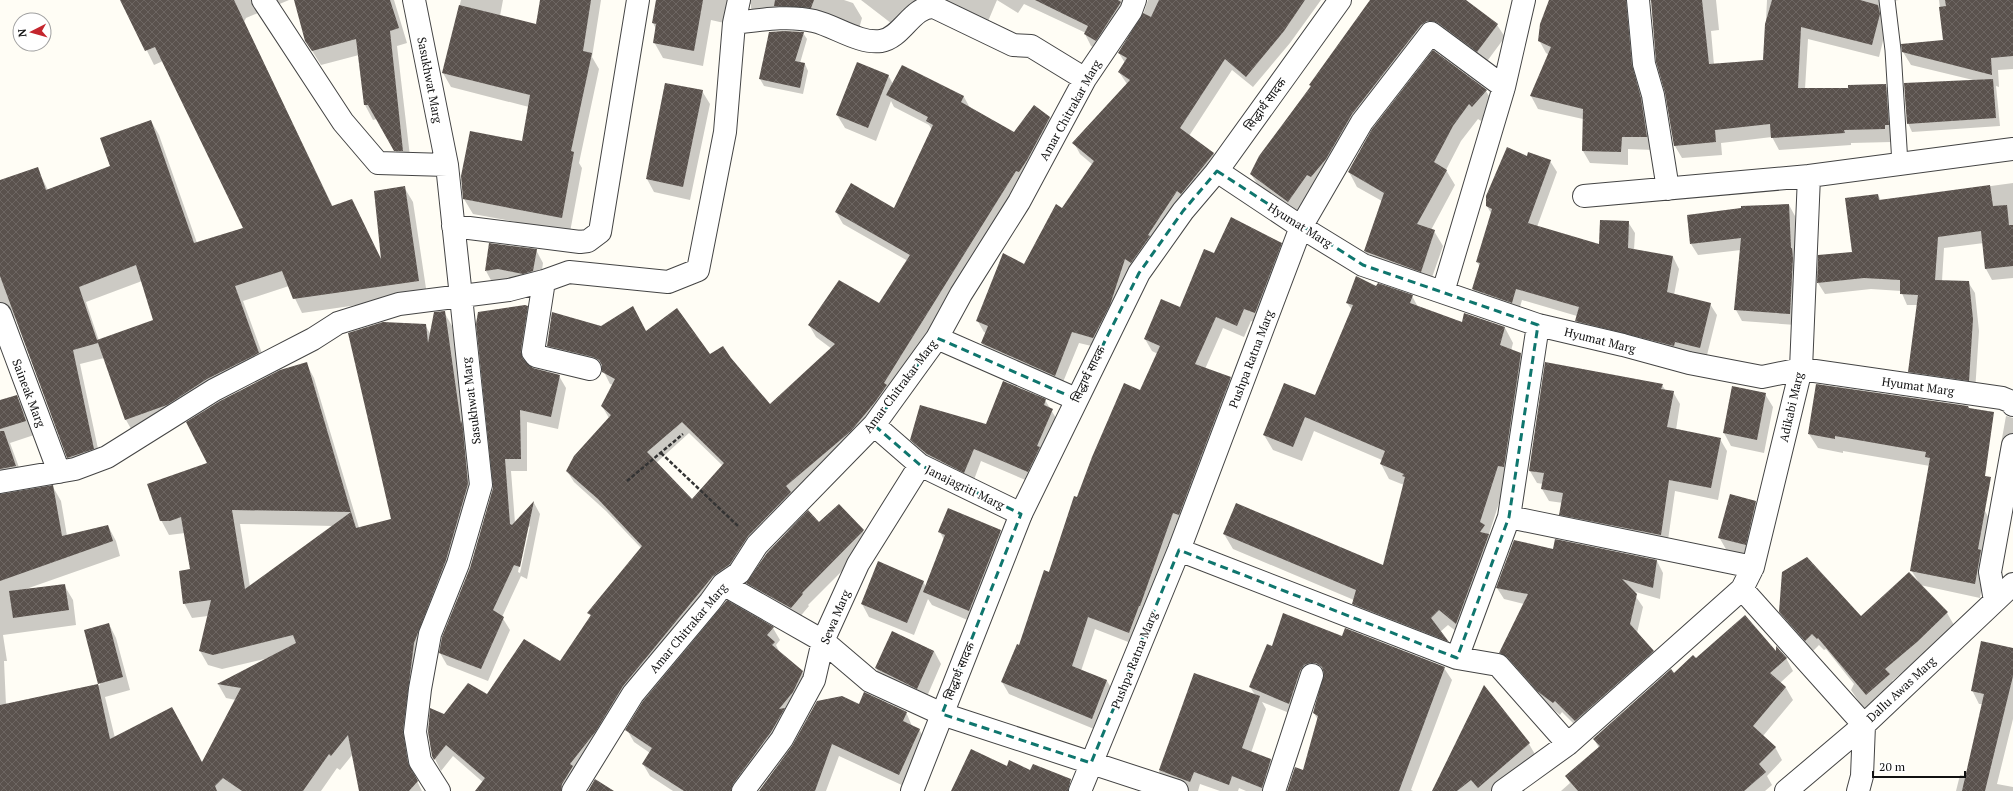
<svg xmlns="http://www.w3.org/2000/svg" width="2013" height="791" viewBox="0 0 2013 791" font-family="'PT Serif','Noto Sans Devanagari',serif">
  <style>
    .shadow { fill: #0003; fill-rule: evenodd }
    .building { fill: url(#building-cross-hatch); fill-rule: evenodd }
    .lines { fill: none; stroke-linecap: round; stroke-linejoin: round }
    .service-casing { stroke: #444; stroke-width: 17 }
    .minor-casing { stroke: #444; stroke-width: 24 }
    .tertiary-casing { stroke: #444; stroke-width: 24 }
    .path { stroke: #333; stroke-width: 2.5; stroke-dasharray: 4 2; stroke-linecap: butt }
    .service { stroke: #fff; stroke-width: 15 }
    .minor { stroke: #fff; stroke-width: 22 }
    .tertiary { stroke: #fff; stroke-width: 22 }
    .marked { fill: none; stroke: #0f766e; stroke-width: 3; stroke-dasharray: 8 5; stroke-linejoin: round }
    .labels { text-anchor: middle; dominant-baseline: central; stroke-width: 4; stroke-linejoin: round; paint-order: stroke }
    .street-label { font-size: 12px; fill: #111; stroke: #fff }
  </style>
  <defs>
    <pattern id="building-cross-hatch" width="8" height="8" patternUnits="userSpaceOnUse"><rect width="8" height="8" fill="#5a524d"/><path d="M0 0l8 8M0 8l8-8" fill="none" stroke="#6d6662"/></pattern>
  </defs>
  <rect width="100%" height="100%" fill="#fffdf5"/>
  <!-- shadow -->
  <path class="shadow" d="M122,0H289L246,18L244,22L333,207L351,200L382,261L404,187L413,202L427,295L302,313L289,286L243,301L267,367L134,434L126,420L104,358L80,364L101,463L76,472L68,457L15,318L11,316L0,319V181L37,168L48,190L111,166L151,121L159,135L197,243L244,228L163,61L154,65ZM142,281L154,321L99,341L86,302Z
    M295,0H394L407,43L397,46L411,165H404L377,119L373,120L365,105L359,55L321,65L306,41Z
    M461,0H503L500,16L537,25L541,0H601L592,57L599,69L579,163L582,168L570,232L473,214L464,199L523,142L529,107L451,87L443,73Z
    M657,0H844L853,3L862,18L857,36L760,24L751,8V4H745L733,25L711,20L703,66L663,58L654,42L656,29L653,23Z
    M861,0H1137L1102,51L1091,46L1085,34L1086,33L1024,4L1018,13L997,0L986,26L947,7L900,30Z
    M1148,0H1321L1290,43L1253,87L1232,70L1189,136L1214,154L1220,165L1100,348L1079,343L1061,387L989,354L982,343L986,333L984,332L977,320L1025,266L1093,165L1080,154L1074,143L1127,84L1119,72L1125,63L1119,53L1142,18Z
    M1372,0H1464L1497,25L1505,37L1485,64L1440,33L1315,187L1296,214L1259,187L1251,174L1260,157Z
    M1550,0H1716L1719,30L1711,31L1714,65L1764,61L1767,0H1899L1893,1L1879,57L1808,39L1805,89H1849L1885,85L1893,97L1892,142L1851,143V145L1779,150L1772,137L1721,143L1722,155L1682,158L1675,146L1652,1L1644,0L1654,150L1628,149V165L1590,163L1583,151V119L1538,109L1531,96L1549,55L1546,53L1539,40Z
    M1939,0H2013V69L1998,70L1999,87L1996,86L2000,126L1912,132L1908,123L1973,80L1911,65L1903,52L1944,41Z
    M770,33H803L807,39L800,63L805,64L808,71L803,94L764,86L760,79Z
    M902,66L964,97L970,108L1015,133L1034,107L1050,118L1056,130L891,394L755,548L573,791H511L485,784L453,756L441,771L435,759L429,732L445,715L561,663L591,617L589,613L641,548L606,511L574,482L567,471L609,418L602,406L613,385L610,384L603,370L555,357L548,346L601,327L646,332L709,356L730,359L770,405L832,349L816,337L809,325L880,304L908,261L843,224L836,212L894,209L932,130L929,125L894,107L891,101L876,141L845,128L837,115L888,75L893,84ZM689,433L723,466L692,500L656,463Z
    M665,84L702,91L710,104L690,200L654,192L647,179Z
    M1486,91L1495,106L1481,121L1478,119L1461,141L1446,170L1455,185L1431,230L1434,231L1443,246L1429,286L1374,266L1365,251L1382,201L1357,187L1349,172Z
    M1528,157L1550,161L1557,172L1537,227L1600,245L1628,222L1635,233L1634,250L1673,257L1679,269L1674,295L1710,304L1717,315L1706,359L1583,332L1576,321L1577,316L1522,300L1518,314L1479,300L1473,289L1480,267L1477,262L1492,215L1487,206Z
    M2013,183V278L1992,280L1986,269L1984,243L1944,248L1942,281L1968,282L1975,293L1979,331L1975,392L1916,383L1910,372L1918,305H1907L1901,291L1871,289L1825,294L1818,283L1853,253L1878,195L1881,201Z
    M1789,205L1795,216L1796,325L1742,321L1736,310L1741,250L1698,255L1691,244Z
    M1281,244L1288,256L1262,325L1251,321L1244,337L1223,328L1205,369L1230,378L1237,391L1136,645L1095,629L1081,671L1107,681L1114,693L1099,731L1009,694L1002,682L1019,646L1078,499L1141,391L1158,354L1152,351L1145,339L1180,308L1214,254Z
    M536,250L543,263L540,284H493L486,271Z
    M1376,287L1412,296L1418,307L1462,323L1505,328L1513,343L1511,351L1520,354L1529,369L1506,481L1489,534L1493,540L1465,638L1448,625L1440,632L1456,655L1362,619L1353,604L1354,600L1233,549L1224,534L1384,567L1404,485L1389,479L1381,464L1382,460L1314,431L1302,461L1273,450L1264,435L1316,397L1352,310L1347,303Z
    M527,307L534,319L527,363L533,369L559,376L566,388L558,429L527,422V471H511L515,523L534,503L540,514L527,579L521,576L502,617L510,630L488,681L447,665L440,653L471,568L494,488ZM530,526L520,573L518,572L527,528Z
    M444,312L452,326L476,499L410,746L416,779L422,791H360L353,754L340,770L337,768L321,791H0V495L53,487L61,501L67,536L108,526L116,541L120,556L26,589L64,585L73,600L76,625L3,635L7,661H4L6,705L100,685L109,624L116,638L130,690L105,697L115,738L202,763L236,700L226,698L218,684L269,658L222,669L208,665L200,651L208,616L192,618L184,603L192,570L185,533L169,535L161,520L208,463L306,363L314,378L359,528L392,519L425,325L431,335ZM240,524L334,526L250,587Z
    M1662,385L1666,391L1673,392L1680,404L1676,430L1720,439L1727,451L1718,500L1675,491L1667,547L1567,526L1560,514L1563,503L1549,501L1542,489L1543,484L1537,483L1530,471Z
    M1765,394L1773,407L1764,453L1731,446L1724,433Z
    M16,396L25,410L34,435L10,443L24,481L0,487V401Z
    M1045,400L1059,423L1035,484L981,461L972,485L919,453L912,440L986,425Z
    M1967,407L1985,511L1993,526L1980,598L1920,585L1947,613L1954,625L1924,654L1892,681L1896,687L1866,712L1851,690L1854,684L1826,649L1824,650L1819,645L1812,652L1787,623L1780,611L1861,618L1918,581L1911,570L1930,466L1843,451V453L1818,448L1809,434Z
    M2006,416L2013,418V449L2005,467L1999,455Z
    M1756,502L1763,515L1753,557L1727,551L1719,537Z
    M839,505L863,531L870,543L808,605L809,606L798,619L754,595L748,583Z
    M1000,531L1008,544L977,624L932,605L928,599L914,635L869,617L862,604L923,581L926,587L944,540L940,532Z
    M1554,550L1657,561L1663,573L1660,599L1632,591L1643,607L1637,633L1653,651L1660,663L1582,732L1562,712L1560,715L1545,702L1507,664L1501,653L1524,604L1504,599L1497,588Z
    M727,602L773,628L780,640L776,645L780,653L802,672L810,684L743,791H673L650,776L643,764L650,753L634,742L627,730Z
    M892,632L934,651L941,664L925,701L883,682L876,668Z
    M1343,637L1444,668L1452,680L1411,790L1413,791H1288L1304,772L1318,720L1314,713L1324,675H1317L1297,716L1262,702L1266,709L1251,753L1271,760L1278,772L1272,791H1246L1239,788L1238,791H1220L1200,784L1198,791H1189L1166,784L1159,772L1194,675L1255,695L1250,687L1272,648Z
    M2013,649V719L1997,784L2013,787V791H1956L1960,775L1966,776L1983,704H1979L1972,690Z
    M1777,653L1786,658L1793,671L1780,683L1786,688L1793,700L1763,736L1775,747L1782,760L1767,776L1772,785L1765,791H1561L1570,783L1566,776L1599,748L1594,739L1674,674L1696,659Z
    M1484,687L1529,744L1536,756L1507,791H1433Z
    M859,705L906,712L912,726L919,729L926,742L906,787L839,756L826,791H760Z"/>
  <!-- building -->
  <path class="building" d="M120,0H234L332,206L352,199L381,259L374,191L405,186L419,281L293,299L282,271L235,286L259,353L207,379L167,405L125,420L97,340L153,320L136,265L79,287L98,343L73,350L94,449L67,458L0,276V180L38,167L46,190L110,166L100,138L151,120L194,243L243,228L155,47L145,51Z
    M294,0H390L399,28L390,31L403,151H394L368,105H364L356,39L312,51L305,41Z
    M540,0H591L583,51L592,53L571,151L574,152L562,218L463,199L461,176L470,131L522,141L530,95L442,73L459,5L536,24Z
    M656,0H703L694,51L653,43L656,24L652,23Z
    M775,0H814L811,8L774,6Z
    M1035,0H1118L1121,2L1096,41L1084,34L1088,26Z
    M1159,0H1305L1284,31L1246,77L1225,59L1180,128L1214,153L1181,194L1177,191L1148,235L1150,236L1131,263L1125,259L1110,305L1093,338L1072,332L1055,376L981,343L988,326L976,321L1003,253L1024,264L1056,204L1062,208L1094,161L1072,143L1130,80L1118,72L1127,58L1118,53L1143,13L1151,17Z
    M1370,0H1466L1498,24L1477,52L1438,23L1432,21H1427L1421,25L1352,114L1326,159L1311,177L1307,175L1288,202L1250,174L1259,156L1311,86L1309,85Z
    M1549,0H1626L1632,65L1641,98L1647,137H1622L1621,152L1582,151L1583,109L1530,96L1551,47L1538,41L1540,24Z
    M1651,0H1702L1709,64L1763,60L1765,24L1772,0H1860L1878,5L1880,14L1872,45L1801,27L1798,88H1848V85L1886,84L1889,125H1885V129L1844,130L1845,133L1771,138L1770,124L1715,130L1716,142L1674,146L1665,93L1656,62Z
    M1945,0H2013V56L1991,58L1992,75L1902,52L1901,44L1943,40L1939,7L1946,6Z
    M784,31L804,32L795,61L805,63L800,88L759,79L769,32Z
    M1433,50L1487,90L1472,107L1469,104L1453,126L1434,162L1447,170L1417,224L1435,230L1421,272L1364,251L1384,193L1348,172L1372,129Z
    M857,62L889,75L868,128L836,115Z
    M902,65L964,96L961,102L1014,132L1034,105L1050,117L1027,160L1019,172L1016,171L884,383L887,385L875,402L851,431L786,486L791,492L748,536L730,564L713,576L623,686L596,731L570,764L573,766L562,784L561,791H475L485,778L446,745L434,760L432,756L428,732L430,708L444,714L468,683L487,694L524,639L560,661L591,615L587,613L642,546L598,499L566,471L574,456L611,415L601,406L615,379L602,372V365L599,360L593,357L547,346L552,312L601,326L633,306L646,331L677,308L710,354L723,346L731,358L770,404L835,344L808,325L839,280L879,303L910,255L835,212L851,183L894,208L933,125L926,121L928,117L886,95ZM682,422L724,463L692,499L647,452Z
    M1993,79L1996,118L1907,124L1904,83Z
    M665,83L703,90L683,187L646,179Z
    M1507,147L1527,156L1528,152L1551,160L1528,223L1599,244L1600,220L1629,221L1628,248L1673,256L1667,292L1711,303L1700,348L1675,342L1674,346L1575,321L1579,307L1516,289L1512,303L1472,289L1480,263L1476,262L1492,209L1486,206V196Z
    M1990,185L1993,206L2007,205L2009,225H2013V266L1985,269L1981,231L1938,237L1935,280L1969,281L1973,319L1969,381L1908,372L1918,295L1900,294V280L1864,278L1817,283L1818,255L1852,252L1845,198L1878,194L1879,200Z
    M1789,204L1791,248H1792L1793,258L1790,314L1734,310L1741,238L1690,244L1687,215L1741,208V206Z
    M1231,217L1282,243L1255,313L1244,309L1237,326L1216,317L1195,364L1231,377L1179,515L1173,513L1140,606H1139L1129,633L1088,617L1072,666L1107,680L1092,719L1001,682L1017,644L1019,645L1044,570L1049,572L1074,496L1077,497L1092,457L1124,383L1140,390L1160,346L1144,339L1161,299L1180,307L1204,249L1214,253Z
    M489,243L537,249L533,271L523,274L498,269L485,271Z
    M1356,276L1376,286L1378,283L1413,295L1410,303L1462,322L1464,313L1505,327L1500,345L1521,353L1504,467L1498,466L1480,522L1485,525L1480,532L1489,534L1456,624L1439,610L1431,618L1449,642L1352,604L1356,590L1223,534L1236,503L1383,565L1405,477L1402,476L1404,474L1380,464L1385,451L1305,417L1293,447L1263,435L1284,383L1315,395L1353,305L1346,303Z
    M525,305L528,306L521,350L523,359L533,368L560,375L551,417L520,410L521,459H505L510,524L512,525L534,501L520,567L514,565L493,610L504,617L481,669L439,653L442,637L470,568L493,488L476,324L478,312Z
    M445,311L461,424L462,420L468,484L446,560L414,643L403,731L408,763L418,781L409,791H359L348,735L331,756L329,754L303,791H242L223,778L215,786L217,791H0V705L98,684L110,739L172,707L202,762L241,688L217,684L296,643L293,635L213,655L199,651L211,600L183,604L179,571L190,569L181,517L170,521H160L147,484L207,463L186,422L220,401L280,370L307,362L351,512L232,510L245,589L351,512L356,528L391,519L348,333L383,322L426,324L428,343L434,312Z
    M1545,362L1663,384L1661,389L1674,391L1667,427L1721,438L1711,488L1669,480L1661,535L1559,515L1563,493L1541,489L1544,473L1529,471Z
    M1003,381L1046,399L1044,405L1053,409L1037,446L1040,447L1028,472L974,449L964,473L927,454L910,440L920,405L986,424Z
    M1816,384L1968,406L1969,408L1994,412L1985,476L1991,477L1978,549L1981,550L1975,584L1910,571L1930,458L1925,457L1926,452L1835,436V439L1808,434Z
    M1732,386L1766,393L1757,440L1723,433Z
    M17,395L26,421L0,429V400Z
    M0,431H4L16,466L0,469Z
    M53,485L62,536L108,525L113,541L0,581V494Z
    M1730,494L1756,501L1746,545L1718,538Z
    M839,504L864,530L802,593L803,594L791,608L746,583L767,553L808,510L819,522Z
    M948,508L1001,530L969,611L923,592L945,535L938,532Z
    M1555,539L1657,560L1653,588L1622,579L1637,594L1630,624L1654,651L1575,721L1555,701L1553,703L1537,691L1507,657L1499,653L1528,594L1496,588L1514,540L1553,549Z
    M1807,557L1861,616L1909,572L1948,612L1917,642L1885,669L1890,674L1866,695L1818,638L1817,639L1812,634L1805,641L1779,612L1782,572Z
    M878,561L924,581L907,623L861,604Z
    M65,584L69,610L13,618L9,591Z
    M727,600L774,627L767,635L775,642L772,645L803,671L793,692L779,709L785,708L771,732L733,784L731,791H684L642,764L652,748L625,730L643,701Z
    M1283,613L1342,636L1345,628L1445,667L1399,791H1287L1295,767L1303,770L1318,716L1313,713L1324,673L1322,667L1316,663H1310L1304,665L1300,671L1289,704L1249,687L1267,644L1272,646Z
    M1745,615L1776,651V646L1787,658L1770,673L1786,687L1753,726L1776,747L1759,764L1766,772L1744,791H1578L1565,776L1600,746L1593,739L1671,669L1674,673L1693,655L1696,658Z
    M109,623L123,677L98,684L84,630Z
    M892,631L934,651L917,689L875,668Z
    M1981,641L2013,648V676L1985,791H1962L1984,694L1971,691Z
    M1194,673L1260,696L1242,748L1271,759L1262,788L1232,776L1229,785L1194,772L1190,782L1159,770Z
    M1484,685L1530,743L1478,788L1471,780L1457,791H1432Z
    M864,692L907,712L903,721L920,729L899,775L832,744L815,791H759L792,746L817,701L842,696L859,704Z
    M971,749L1007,766L1009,760L1030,770L1033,764L1071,779L1068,791H951Z
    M595,779L614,791H588Z"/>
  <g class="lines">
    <defs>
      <path id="service" d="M1887,0L1893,50L1900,164"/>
      <path id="minor" d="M263,0L343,122L378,163L447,165
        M414,0L447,165L481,485L458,564L430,634L420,689L415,732L420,761L439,791
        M1638,0L1644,64L1653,95L1668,189
        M734,23C760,20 788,15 814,21C835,26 859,44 881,41C902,38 912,6 934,7L1013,45L1031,46L1085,79
        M1217,171L1301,227L1363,265L1538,325L1623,345L1689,363L1762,377L1801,369L2002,398L2012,402L2013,405
        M1584,196L1809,176
        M453,226L580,242L588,241L600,232L638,0
        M1443,292L1504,87L1524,0
        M0,314L59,472
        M937,338L1076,399
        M590,369L536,356L533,352L544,281L569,272L668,282L698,270L725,132L734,23L739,0
        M874,425L920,465L1021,514
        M0,482L75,469L107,457L214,390L313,339L338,323L399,304L509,290L544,281
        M1509,517L1753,567
        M1179,550L1457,658L1498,665L1568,744
        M723,584L823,641L870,681L942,714L1177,791
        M1742,589L1864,725L1862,776L1858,791
        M1995,601L1990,572L2013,445
        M1457,658L1509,517L1538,325
        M573,791L633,694L710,602L723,584L739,573L757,545L874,425L937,338L961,294L1019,202L1085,79L1131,11L1135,0
        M743,791L782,739L814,680L823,641L858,564L920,465
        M1080,791L1179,550L1301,227L1362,122L1431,33L1504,87
        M1274,791L1312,675
        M1503,791L1568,744L1742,589L1753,567L1801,369L1809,176L2013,149
        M1786,791L1864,725L2013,584"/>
      <path id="tertiary" d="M912,791L1021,514L1139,273L1183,211L1217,171L1340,0"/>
    </defs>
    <!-- service casing -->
    <use href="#service" class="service-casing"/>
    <!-- minor casing -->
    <use href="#minor" class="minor-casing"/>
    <!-- tertiary casing -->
    <use href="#tertiary" class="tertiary-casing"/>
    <!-- path -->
    <path class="path" d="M661,453L738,526
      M627,481L683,434"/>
    <!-- service -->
    <use href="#service" class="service"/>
    <!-- minor -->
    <use href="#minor" class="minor"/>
    <!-- tertiary -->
    <use href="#tertiary" class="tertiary"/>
  </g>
  <!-- marked area -->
  <path class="marked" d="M1217,171L1363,265L1538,325L1509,517L1457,658L1179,550L1091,763L942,714L1021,514L920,465L874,425L937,338L1076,399L1139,273L1183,211Z"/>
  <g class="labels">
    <!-- street labels -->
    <g class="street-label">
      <text transform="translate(430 80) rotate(79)">Sasukhwat Marg</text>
      <text transform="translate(1265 104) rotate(-54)">सिद्धार्थ सादक</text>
      <text transform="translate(1070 110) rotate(-61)">Amar Chitrakar Marg</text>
      <text transform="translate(1300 225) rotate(32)">Hyumat Marg</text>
      <text transform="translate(1600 340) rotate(14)">Hyumat Marg</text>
      <text transform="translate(1251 359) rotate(-69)">Pushpa Ratna Marg</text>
      <text transform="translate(1088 374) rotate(-64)">सिद्धार्थ सादक</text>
      <text transform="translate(900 386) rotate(-53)">Amar Chitrakar Marg</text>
      <text transform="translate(1918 386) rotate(8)">Hyumat Marg</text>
      <text transform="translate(29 393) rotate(69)">Saineak Marg</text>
      <text transform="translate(471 401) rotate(-97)">Sasukhwat Marg</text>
      <text transform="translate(1791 407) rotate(-77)">Adikabi Marg</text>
      <text transform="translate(965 487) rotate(26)">Janajagriti Marg</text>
      <text transform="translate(835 617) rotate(-67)">Sewa Marg</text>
      <text transform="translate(688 628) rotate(-50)">Amar Chitrakar Marg</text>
      <text transform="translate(1134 660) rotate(-68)">Pushpa Ratna Marg</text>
      <text transform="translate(959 671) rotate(-68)">सिद्धार्थ सादक</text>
      <text transform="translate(1901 689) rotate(-43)">Dallu Awas Marg</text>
    </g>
  </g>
  <!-- north arrow -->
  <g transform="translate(32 32) rotate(264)"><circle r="19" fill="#ffffff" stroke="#a0a0a0"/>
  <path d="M0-3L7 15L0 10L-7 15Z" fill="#c4262e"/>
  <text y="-6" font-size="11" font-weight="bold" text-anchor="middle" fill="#111111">N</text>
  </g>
  <!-- scale -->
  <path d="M1873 771v6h92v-6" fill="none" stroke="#111111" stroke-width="2"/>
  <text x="1879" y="771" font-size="12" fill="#111111" stroke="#ffffff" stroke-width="3" paint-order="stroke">20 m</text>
</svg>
